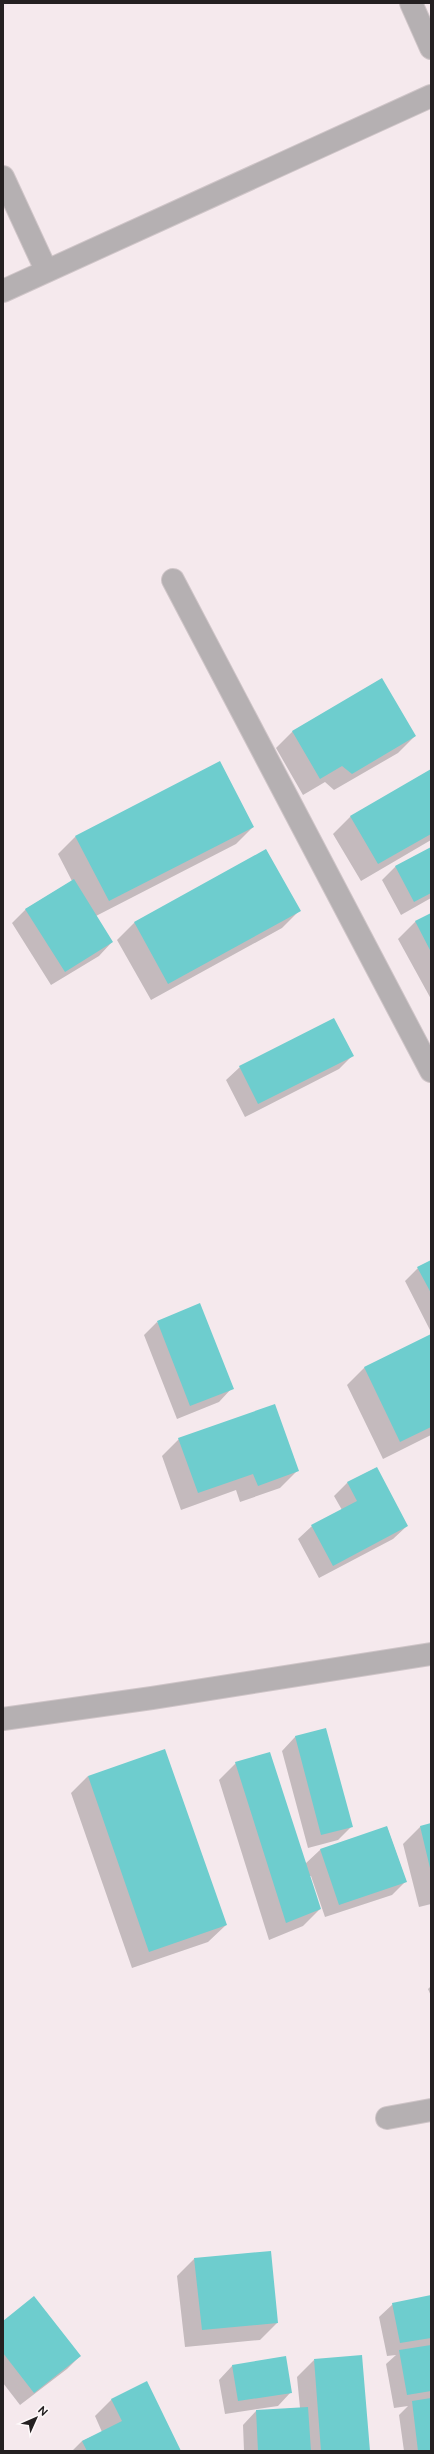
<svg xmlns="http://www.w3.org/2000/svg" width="434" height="2454" viewBox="0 0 434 2454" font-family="Raleway,sans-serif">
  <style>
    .shadow { fill: #0003 }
    .building { fill: #6ecdce }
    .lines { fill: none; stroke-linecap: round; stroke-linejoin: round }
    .minor-casing { stroke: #cfc5c8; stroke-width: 24 }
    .minor { stroke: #b5b0b2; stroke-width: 22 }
  </style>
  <rect width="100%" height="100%" fill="#f5e9ed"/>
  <!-- shadow -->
  <path class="shadow" d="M293,731L415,736L398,753L334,790L325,782L303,795L276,748Z
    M431,770V840L361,881L333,834L350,817Z
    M253,827L236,844L96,916L112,942L99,956L51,985L12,923L26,909L72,881L58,854L75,837Z
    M431,848V898L401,915L382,880L395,867Z
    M266,850L299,911L282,928L151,1000L117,940L134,923Z
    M431,914V999L398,939L415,922Z
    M352,1056L339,1069L245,1117L226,1080L240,1067Z
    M431,1261V1332L405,1281L418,1268Z
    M157,1322L232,1388L219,1402L177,1419L144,1335Z
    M431,1335V1435L383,1459L347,1385L364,1368Z
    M179,1439L297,1471L280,1488L240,1502L236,1490L181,1510L162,1456Z
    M376,1468L407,1526L393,1539L319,1578L298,1539L312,1526L342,1510L334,1496L347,1483Z
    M325,1729L351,1827L338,1840L308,1848L282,1751L295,1737Z
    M236,1763L305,1864L320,1850L387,1827L406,1881L392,1895L325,1917L311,1876H309L320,1909L303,1926L269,1940L219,1780Z
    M88,1776L226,1925L208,1942L132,1968L71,1793Z
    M431,1824V1904L419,1907L403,1844L420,1827Z
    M431,1986V1996L428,1989Z
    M194,2259L277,2323L260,2340L185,2347L177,2276Z
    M431,2297V2451H404L399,2415L408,2406L394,2408L386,2364L396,2355L387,2356L379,2317L393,2304Z
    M3,2322L80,2356L67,2369L20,2405L3,2383Z
    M285,2357L291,2392L278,2406L225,2414L219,2380L232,2366Z
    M314,2360L369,2451H244L243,2425L256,2411L300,2408L297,2377Z
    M112,2399L180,2451H72L82,2441L102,2432L95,2416Z"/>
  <!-- building -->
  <path class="building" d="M382,678L416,736L352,774L342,766L320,779L292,731Z
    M220,761L254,827L109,901L75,836Z
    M431,769V834L378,864L350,816Z
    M431,847V893L414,902L395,866Z
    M266,849L301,911L168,984L134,922Z
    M74,879L113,942L65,972L25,909Z
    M431,913V952L415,921Z
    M334,1018L354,1056L258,1104L239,1066Z
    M431,1260V1293L417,1267Z
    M200,1303L234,1389L190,1406L157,1321Z
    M431,1334V1427L400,1442L364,1367Z
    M275,1404L299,1471L258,1486L253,1474L198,1493L178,1438Z
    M377,1467L408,1526L333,1566L311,1525L357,1501L347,1482Z
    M326,1728L353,1827L321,1835L295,1736Z
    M165,1749L227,1925L149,1952L88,1776Z
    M270,1752L321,1909L286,1923L235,1762Z
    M431,1823V1868H430L420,1826Z
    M387,1826L407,1882L339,1905L320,1849Z
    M271,2251L278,2323L202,2330L194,2258Z
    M431,2295V2338L400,2343L392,2303Z
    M34,2296L81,2356L34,2393L3,2353V2321Z
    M431,2345V2391L407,2395L399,2350Z
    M362,2355L370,2451H321L314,2359Z
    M286,2356L292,2393L238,2401L232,2365Z
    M147,2381L181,2451H87L82,2441L122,2421L111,2399Z
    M431,2398V2451H418L412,2401Z
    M308,2407L311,2451H258L256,2410Z"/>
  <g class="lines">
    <defs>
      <path id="minor" d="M411,3L431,48
        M3,177L46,270
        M3,291L431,96
        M173,580L431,1071
        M3,1719L152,1698L431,1654
        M387,2118L431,2110"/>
    </defs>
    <!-- minor casing -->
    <use href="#minor" class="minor-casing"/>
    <!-- minor -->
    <use href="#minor" class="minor"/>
  </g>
  <!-- border -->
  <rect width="434" height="2454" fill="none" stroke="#242021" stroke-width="8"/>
  <!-- north arrow -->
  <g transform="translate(36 2418) rotate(45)" stroke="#fef9fa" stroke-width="3" paint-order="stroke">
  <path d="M0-3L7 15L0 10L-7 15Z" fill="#242021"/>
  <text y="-6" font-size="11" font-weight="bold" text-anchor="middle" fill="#242021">N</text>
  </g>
</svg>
